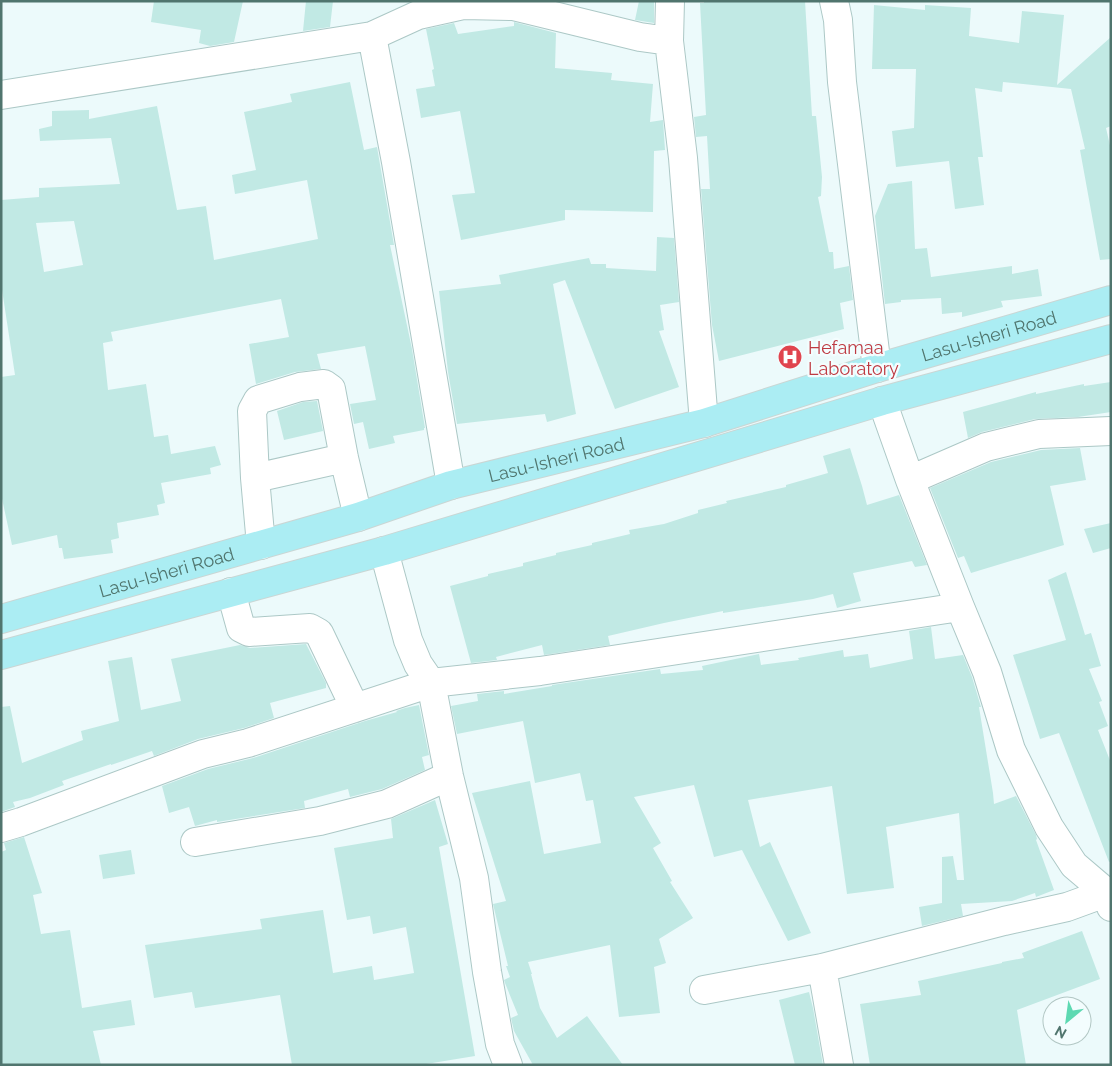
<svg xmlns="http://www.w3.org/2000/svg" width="1112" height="1066" viewBox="0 0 1112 1066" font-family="Raleway,sans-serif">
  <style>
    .building { fill: #c1e9e4; fill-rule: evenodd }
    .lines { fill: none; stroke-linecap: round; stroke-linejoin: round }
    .minor-casing { stroke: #acc8c6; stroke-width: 30 }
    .major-casing { stroke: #cad6d4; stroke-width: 30 }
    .minor { stroke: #fff; stroke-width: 28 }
    .major { stroke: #abedf3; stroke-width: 28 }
    .labels { text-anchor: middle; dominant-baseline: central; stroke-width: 4.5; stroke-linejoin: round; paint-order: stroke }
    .street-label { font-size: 18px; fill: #50756e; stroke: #f3fdfe }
    .health-label { font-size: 18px; fill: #be3a42; stroke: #f3fdfe; text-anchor: start }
  </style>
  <rect width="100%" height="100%" fill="#ecfafb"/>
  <!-- building -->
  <path class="building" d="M154,1H243L234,42L210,46L199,43L201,30L151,22Z
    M306,1H333L330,27L303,31Z
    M639,1H654V23L635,20Z
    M704,1H805L812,116H816L822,177L821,196L818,197L829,252H833L834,269L849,266L853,300L840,303L844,329L719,361L712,325L701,189H710L707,136L696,137L694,117L706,115L700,3H704Z
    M874,5L925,10V5L971,8L969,36L1019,43L1022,11L1064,15L1057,85L1111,37V126L1106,128L1111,150V259L1100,260L1080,150L1085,149L1071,89L1003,82L1002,92L975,88L983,157H978L984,205L955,209L949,161L896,167L892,131L914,128L916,69H872Z
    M514,22L556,33L555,68L612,73L611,80L653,84L650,122L663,120L665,150L654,151L653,212L565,210V220L461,240L452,195L475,193L460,111L421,118L416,89L435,86L432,70L434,69L426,29L454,23L458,34L514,26Z
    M350,82L364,150L377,147L394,245H390L412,349L425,428H424V430L393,436L395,443L369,449L363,422L354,424L350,404L376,400L365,346L317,354L321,369L295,372L256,384L249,344L289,337L281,299L111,332L113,341L103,343L108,390L146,384L154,437L168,435L171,454L215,446L221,465L210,468L211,474L161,483L165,503L157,505L159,515L117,523L119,538L111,540L113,553L64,559L62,548H59L57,535L12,545L1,494V377L15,375L1,283V200L39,197V188L120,184L111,138L40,141L39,129L52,126V111L89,110V119L157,106L177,210L206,206L214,260L318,239L307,180L235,194L232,175L256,170L244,112L292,102L290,94ZM74,221L83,265L44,272L36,223Z
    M912,181L915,249L927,248L931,277L1012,266V274L1038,269L1042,296L1001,301L1003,307L962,317V312L942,314L941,298L901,300V302L885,304L875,216L888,184Z
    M657,237L674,238L679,302L660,305L664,330L659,331L679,387L615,409L565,280L553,284L576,414L547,422L545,414L457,424L448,372L439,291L501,284L499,275L589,258L591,264H606V268L656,271Z
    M1111,382V412L1078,417L1035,419L982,432L968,438L963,412L1036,392V394L1084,384V386Z
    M317,401L323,431L284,440L277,411L303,402Z
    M850,448L862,486L867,505L899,495L927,565L915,567L912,561L853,573L861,601L837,608L833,594L813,599L723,613V611L664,623L608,636L610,645L544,655L542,645L496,657L497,660L471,663L450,586L488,576V574L523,566V563L556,555V553L592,545V543L630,534L629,530L664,524L698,513V510L727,503L726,501L786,487V485L828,473L823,456Z
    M1080,448L1086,480L1050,486L1064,545L971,573L964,556L958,558L930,488L991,462L1041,450Z
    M1111,523V548L1093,553L1084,529Z
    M1066,572L1085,635L1091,633L1101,666L1089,669L1102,701L1099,702L1108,726L1098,730L1111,763V861L1109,862L1059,733L1040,739L1013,655L1066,640L1048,580Z
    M931,627L935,659L963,655L972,677L981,707H979L993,793L994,804L1016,796L1036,835L1037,839L1036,840L1054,890L1036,897L1035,893L1012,901L961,904L963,916L922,926L919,907L942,903V857L953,856L957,880H964L959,813L886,827L894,888L847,894L832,786L748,800L760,847L770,842L811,933L788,941L742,850L714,857L694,785L634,797L661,843L653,848L672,881L670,882L693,918L659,939L666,963L654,967L660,1013L619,1017L610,945L528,962L532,974H531L540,1008L557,1038L587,1016L623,1065H533L514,1031L511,1018L518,1015L505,983L504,980L510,977L506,966H508L493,904L506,901L472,793L530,781L544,854L601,843L593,800L586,801L580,773L535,783L523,721L457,734L451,706L478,701L477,694L504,691V694L552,686V685L660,669L661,674L703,670L702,666L759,654L761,665L799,660L798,658L843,650L844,657L868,654L870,668L913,659L909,631Z
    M306,644L326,683V688L270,703L274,718L244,728L198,739L154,756L152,751L111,765V764L62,781L64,785L30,798L13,802L15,807L1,812V707L10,706L22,763L83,740L81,731L119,721L108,661L132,657L141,710L181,701L171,659L240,645L250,648Z
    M419,705L429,755L422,757L425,770L382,789L350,797L348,789L304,801L305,808L217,822V820L195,826L189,807L169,813L162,786L208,769L253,758L365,721L397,712L396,711L405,708Z
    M435,800L448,844L439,847L475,1056L420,1065H292L280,995L195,1008L192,992L154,998L145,945L262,929L260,919L323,910L333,973L372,966L374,980L414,973L406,927L373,934L370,916L347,920L334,848L393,838L391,819Z
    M24,837L42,893L33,895L41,934L70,930L82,1008L131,1000L135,1025L93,1031L101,1065H1V852L6,850L4,843Z
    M131,850L135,874L103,879L99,855Z
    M1082,931L1100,979L1017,1010L1026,1065H870L860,1004L921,995L918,981L1002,963V962L1024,958L1022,953Z
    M809,992L813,1008L823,1065H795L779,1000Z"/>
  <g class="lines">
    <defs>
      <path id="minor" d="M670,1L669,41L683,158L704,423
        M834,1L838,20L842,82L877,368
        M372,36L396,162L451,485
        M1,95L372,36L418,15L463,5L513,6L640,37L669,41
        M882,401L910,480L960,607L987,672L1011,750L1049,827L1074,865L1107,893L1111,907
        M255,478L344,458
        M910,480L986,447L1039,434L1111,431
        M261,545L255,478L252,411L258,400L300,387L324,384L331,389L344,458L358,517
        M384,551L408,640L418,664L431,683L449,776L474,878L487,972L500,1044L508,1065
        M231,592L241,628L249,632L310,628L319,633L355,708
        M1,828L21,822L203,754L248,743L431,683L540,671L960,607
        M195,842L320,821L387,804L449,776
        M822,968L839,1065
        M704,990L822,968L1004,921L1067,907L1111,891"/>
      <g id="major">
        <path id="s1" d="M1,619L358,517L451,485L704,423L877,368L1111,300"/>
        <path d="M1,655L384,551L882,401L1111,339"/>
      </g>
    </defs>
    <!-- minor casing -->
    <use href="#minor" class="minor-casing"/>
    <!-- major casing -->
    <use href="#major" class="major-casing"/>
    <!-- minor -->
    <use href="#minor" class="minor"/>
    <!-- major -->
    <use href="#major" class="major"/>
  </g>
  <!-- icons -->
  <defs>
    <symbol id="hospital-disc" viewBox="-11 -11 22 22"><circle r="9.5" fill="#e0444e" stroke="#f3fdfe"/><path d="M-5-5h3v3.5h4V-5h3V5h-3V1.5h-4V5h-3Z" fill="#fff"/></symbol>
  </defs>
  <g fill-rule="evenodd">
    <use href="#hospital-disc" x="776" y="343" width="28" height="28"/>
  </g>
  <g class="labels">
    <!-- street labels -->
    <g class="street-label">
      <text stroke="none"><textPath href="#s1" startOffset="1028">Lasu-Isheri Road</textPath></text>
      <text stroke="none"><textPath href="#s1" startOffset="578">Lasu-Isheri Road</textPath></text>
      <text stroke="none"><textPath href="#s1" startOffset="172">Lasu-Isheri Road</textPath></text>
    </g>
    <!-- health labels -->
    <g class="health-label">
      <text x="808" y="347">Hefamaa<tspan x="808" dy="21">Laboratory</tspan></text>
    </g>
  </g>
  <!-- border -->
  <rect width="1112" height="1066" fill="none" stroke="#50756e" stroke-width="5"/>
  <!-- north arrow -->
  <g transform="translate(1067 1021) rotate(209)"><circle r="24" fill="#f3fdfe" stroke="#b2c7c4"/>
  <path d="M0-4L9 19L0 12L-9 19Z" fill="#5dd9b2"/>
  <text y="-8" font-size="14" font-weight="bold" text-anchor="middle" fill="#50756e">N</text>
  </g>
</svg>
